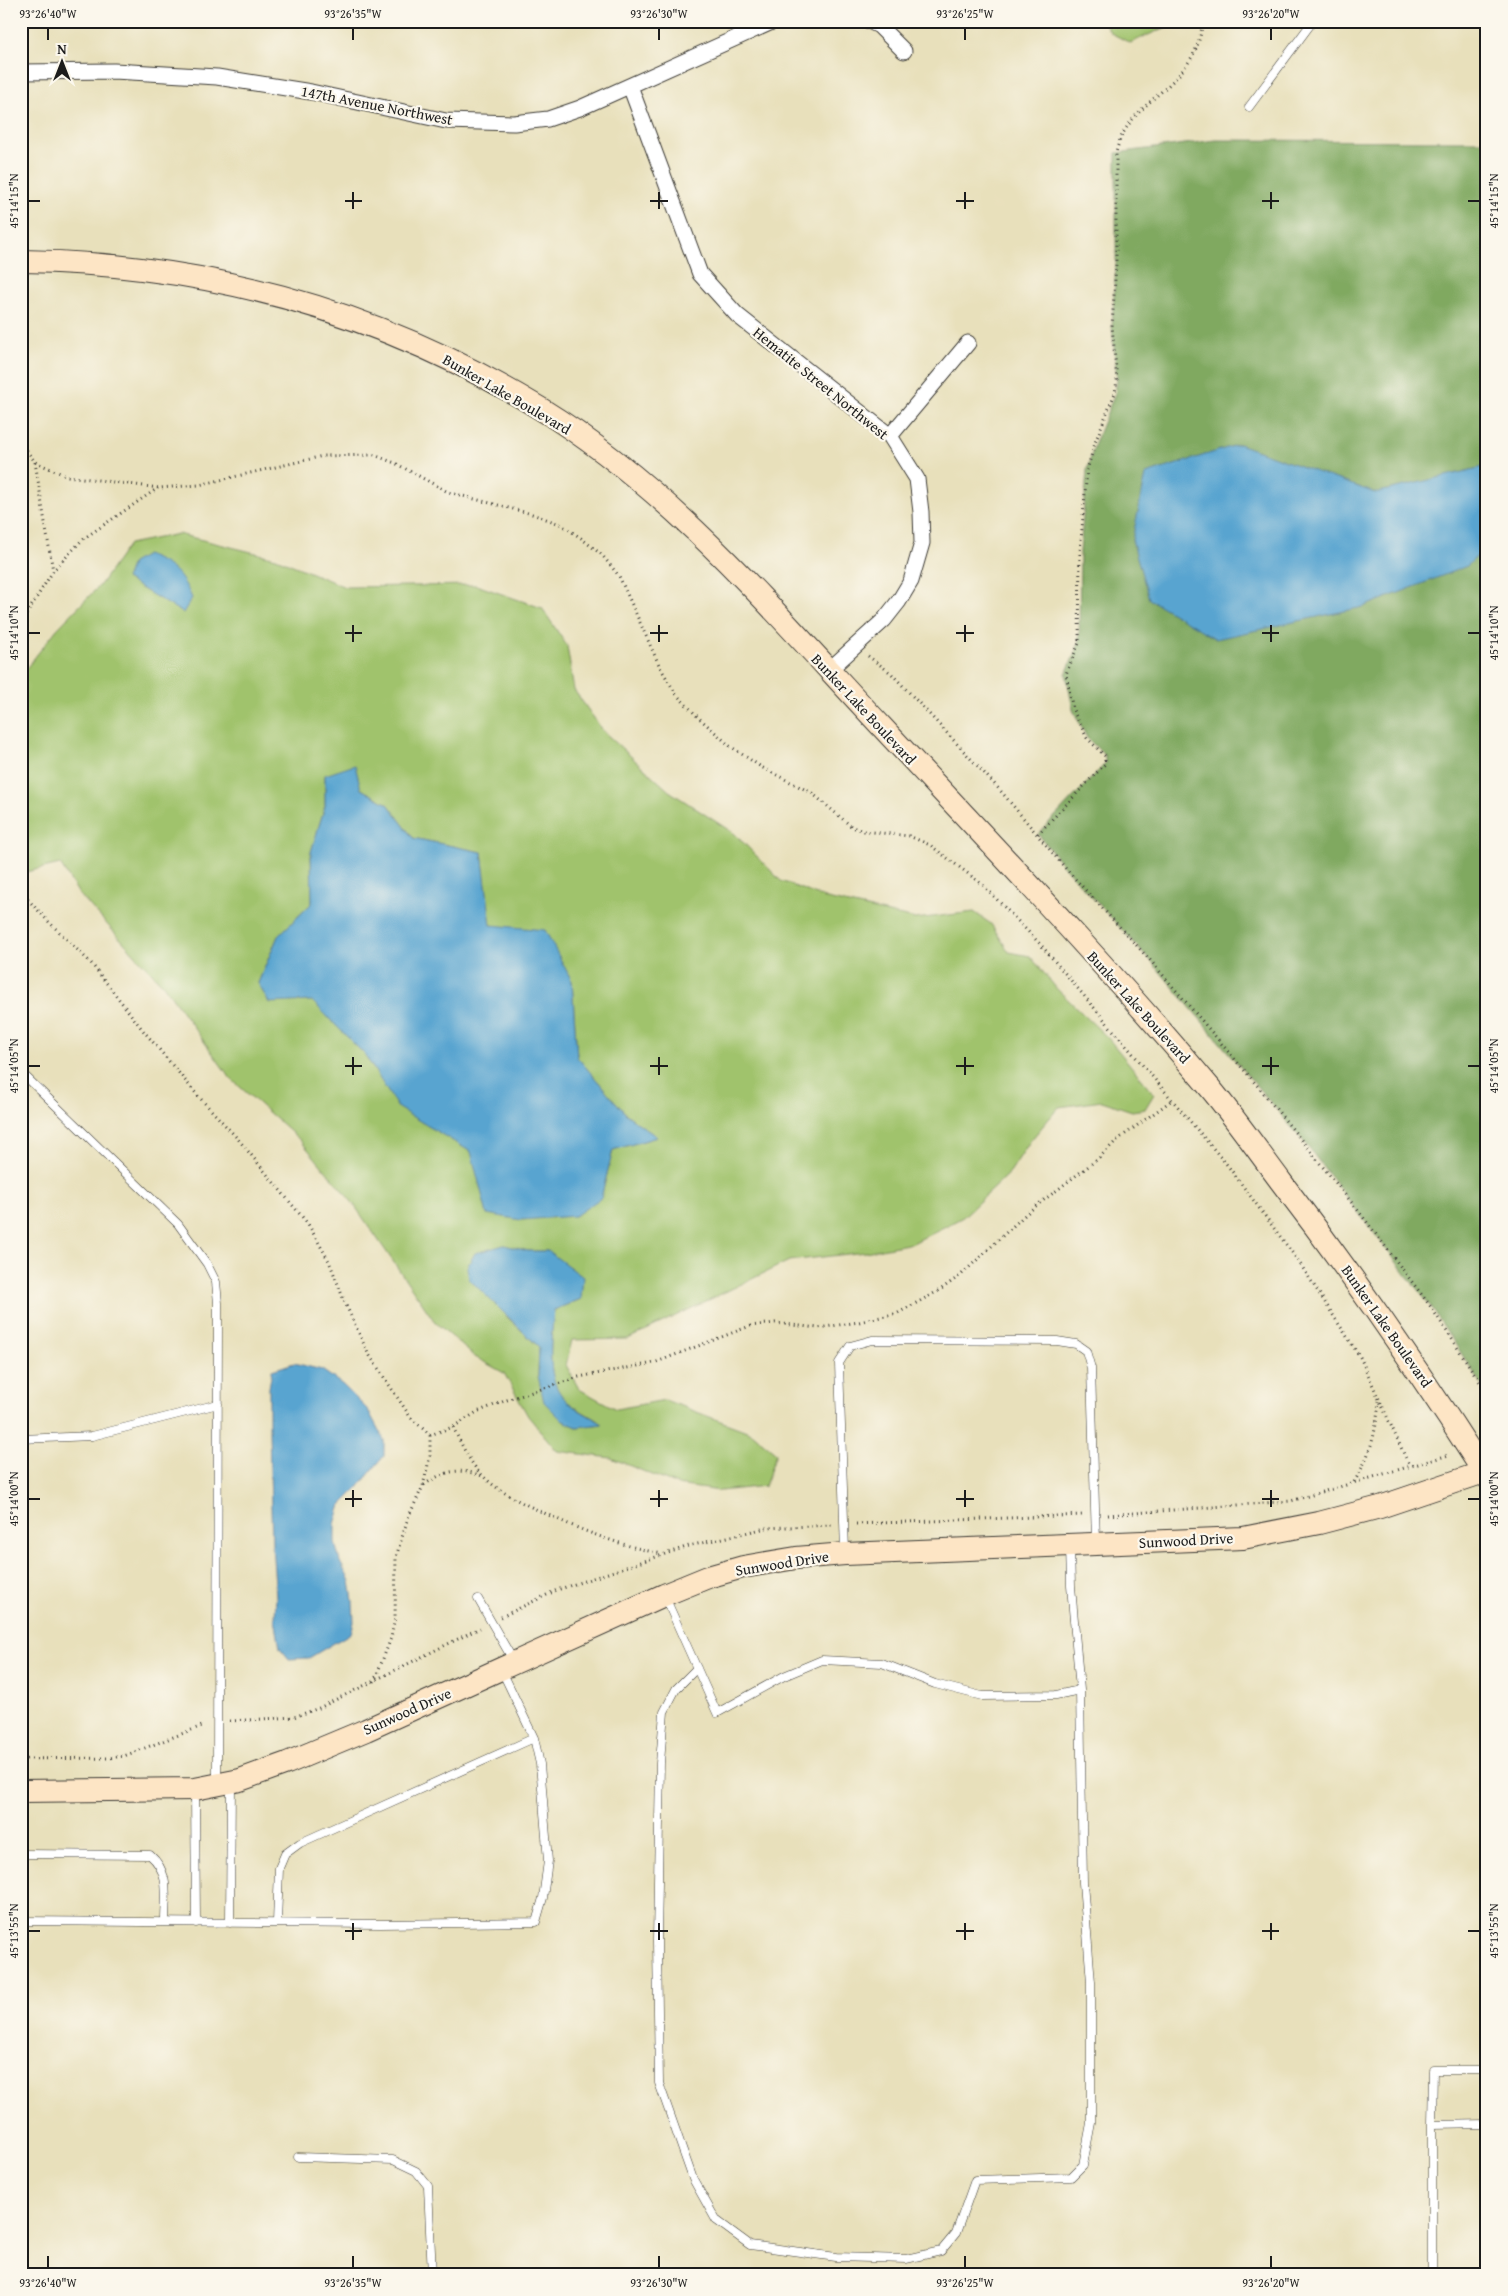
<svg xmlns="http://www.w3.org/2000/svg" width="1508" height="2296" viewBox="0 0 1508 2296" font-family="'Gentium Book Plus',serif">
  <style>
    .green { fill: #a0c36c; stroke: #5e7044; fill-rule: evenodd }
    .forest { fill: #80a960; stroke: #4e623e }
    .water { fill: #58a4d0; stroke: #3a6076 }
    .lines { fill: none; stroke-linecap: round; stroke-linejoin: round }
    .lane-casing { stroke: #3b3934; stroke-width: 9 }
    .street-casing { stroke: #3b3934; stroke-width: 17 }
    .secondary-casing { stroke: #3b3934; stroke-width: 24 }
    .path { stroke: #3b3934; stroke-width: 3; stroke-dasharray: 1 4; stroke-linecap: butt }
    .lane { stroke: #fff; stroke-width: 8 }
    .street { stroke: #fff; stroke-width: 15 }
    .secondary { stroke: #fde5c5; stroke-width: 22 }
    .ticks { fill: none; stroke: #1c1c1c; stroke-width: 2 }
    .labels { text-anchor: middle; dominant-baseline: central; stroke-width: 4.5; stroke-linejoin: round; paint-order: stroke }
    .street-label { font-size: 15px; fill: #1c1c1c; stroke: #fbf7ec }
    .neatline { fill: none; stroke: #1c1c1c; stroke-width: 2 }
    .ticks-label { font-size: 12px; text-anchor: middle; fill: #1c1c1c }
  </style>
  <rect width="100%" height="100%" fill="#fbf7ec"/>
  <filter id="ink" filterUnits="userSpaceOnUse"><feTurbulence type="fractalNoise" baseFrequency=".02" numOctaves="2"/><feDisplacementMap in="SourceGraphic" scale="10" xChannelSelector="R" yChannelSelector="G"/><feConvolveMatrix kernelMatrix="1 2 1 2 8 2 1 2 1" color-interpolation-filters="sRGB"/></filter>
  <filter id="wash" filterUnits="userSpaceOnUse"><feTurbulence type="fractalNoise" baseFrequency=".0096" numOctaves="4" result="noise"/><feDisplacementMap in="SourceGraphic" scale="20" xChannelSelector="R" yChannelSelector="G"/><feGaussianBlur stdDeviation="1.12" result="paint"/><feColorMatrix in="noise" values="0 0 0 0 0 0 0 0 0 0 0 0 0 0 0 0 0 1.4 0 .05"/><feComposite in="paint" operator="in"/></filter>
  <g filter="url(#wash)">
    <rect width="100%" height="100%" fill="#e8e0bb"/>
    <!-- green -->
    <path class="green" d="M1103,21H1171V25L1130,43L1111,33Z
      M178,534L276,558L345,587L476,585L542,608L567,646L574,690L604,732L669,791L735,834L781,881L827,899L915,919L974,912L991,924L1009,952L1030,956L1057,989L1108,1038L1154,1094L1145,1109L1132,1111L1102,1101L1059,1107L1031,1140L1010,1172L963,1217L913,1243L865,1252L789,1261L628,1339L572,1340L566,1365L579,1389L616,1409L665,1400L752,1433L776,1453L765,1486L720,1491L677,1485L611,1458L557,1451L528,1416L504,1373L475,1357L435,1322L352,1202L300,1140L231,1079L164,986L79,894L60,864L26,872L21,857V675L57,629L100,585L129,544ZM126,579L192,598L182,612ZM325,775L361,789L388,804L413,838L482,852L490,925L572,981L577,1057L626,1114L657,1137L613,1150L601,1198L487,1214L472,1152L399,1108L365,1055L312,1000L269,1002L258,983L278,936L312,903L311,852L325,806ZM504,1245L528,1251H548L581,1299L554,1310C552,1336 544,1376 563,1398C574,1409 591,1415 602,1424L577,1427L563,1421L538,1376L539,1347L506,1316Z"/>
    <!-- forest -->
    <path class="forest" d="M1215,140L1487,141V1393L1431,1307L1304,1142L1150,960L1066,869L1038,834L1105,764V756L1087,738L1073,710L1066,674L1079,643L1080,552L1087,470L1096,440L1115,393L1117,380L1112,326L1116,264V153Z"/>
    <!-- water -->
    <path class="water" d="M1239,444L1375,493L1487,466V547L1467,566L1363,607L1216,639L1149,599L1132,540L1146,474Z
      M146,555C172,565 181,573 192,598L183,613L126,579L132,563Z
      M355,765L361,789L388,804L413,838L482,852L491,925L545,930L572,981L577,1057L626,1114L657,1137L613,1150L601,1198L575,1216L521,1220L487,1214L471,1152L398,1108L365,1055L312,1001L269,1003L258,983L278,936L312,903L311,852L325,806V775Z
      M504,1245L528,1251H548L583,1277L581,1299L554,1310C552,1335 544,1377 564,1398C574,1409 590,1416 603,1424L577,1427L563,1421L544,1402L538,1376L539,1347L469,1279L467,1267L475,1253Z
      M294,1363L322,1370L343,1385L368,1410L384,1440V1456L356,1490L341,1505L335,1524V1543L340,1562L350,1581L353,1601L354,1622L351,1633L309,1658L289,1659L280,1648L275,1619L276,1597L272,1545L269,1431V1388L272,1370Z"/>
  </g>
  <g filter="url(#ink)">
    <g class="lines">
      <defs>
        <path id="lane" d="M1249,107L1313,21
          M21,1072L178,1224L207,1264L216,1282L218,1303L217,1782
          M21,1439L92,1436L218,1404
          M845,1552L839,1363L850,1346L872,1340L1057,1341L1076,1344L1086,1351L1091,1368L1096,1542
          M665,1597L717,1713L784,1676L822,1660L882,1663L935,1684L982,1696L1056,1695L1080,1690L1071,1586L1070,1546
          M478,1599L513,1660
          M697,1668L676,1689L664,1712L660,1763L657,1941L659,2083L693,2179L716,2220L750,2245L836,2257L906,2259L941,2251L956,2233L975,2180L1071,2177L1083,2165L1091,2123V1982L1083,1883L1080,1690
          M195,1791L196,1923
          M21,1854L150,1855C171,1873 165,1897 165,1922
          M21,1921L381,1924L536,1922L543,1898L548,1861L540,1764L534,1738L502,1671
          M230,1923L231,1784
          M277,1923L279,1868L285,1854L300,1843L534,1738
          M1487,2070H1433L1432,2125L1487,2124
          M298,2157L393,2160L416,2171L428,2186L432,2275
          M1432,2275V2125"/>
        <path id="street" d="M869,21L879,26L904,51
          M21,72L114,71L217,77L311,92L446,121L514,123L548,119L580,108L774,21
          M630,86L700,274L737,315L890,436L917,479L921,512L922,543L911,581L899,601L884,620L828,671
          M890,436L968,343"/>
        <path id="secondary" d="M21,261C207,263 382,312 541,409C674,491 776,614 882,727C993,846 1105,963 1210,1088C1235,1118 1258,1151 1282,1183C1355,1278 1422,1375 1487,1477
          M21,1791L195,1789L240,1780L287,1763L366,1730L664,1595L708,1577L743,1567L796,1558L845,1554L1243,1538L1319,1523L1380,1507L1487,1471"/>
      </defs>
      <!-- lane casing -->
      <use href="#lane" class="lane-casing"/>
      <!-- street casing -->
      <use href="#street" class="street-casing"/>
      <!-- secondary casing -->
      <use href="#secondary" class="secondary-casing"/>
      <!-- path -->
      <path class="path" d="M21,442L35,462L67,476L159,488L199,485L323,456L374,455L395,463L448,492L532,514L560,524L581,538L602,555L619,576L660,667L676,694L697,716L730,746L761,767L812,793L852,827L864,831L909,836L930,845L983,885L1041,945L1228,1166L1299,1262L1360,1357L1409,1465
        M35,462L53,571
        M21,623L53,571L83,539L158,488
        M868,656L891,673L999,789L1066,869L1150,960L1256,1084L1360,1213L1431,1307L1487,1393
        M1038,834L1105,764V756L1087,738L1073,710L1066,674L1079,643L1080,552L1087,470L1096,440L1115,393L1117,380L1112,326L1116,264V153C1125,108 1172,94 1193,55C1199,44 1201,33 1203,21
        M21,892L47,920L91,963L142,1029L199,1097L238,1139L308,1224L329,1261L345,1303L368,1353L411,1418L430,1435L453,1427L477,1412L507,1400L579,1377L654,1363L750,1326L775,1323L818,1328L859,1322L898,1313L940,1290L961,1275L1027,1213L1099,1158L1116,1141L1172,1100
        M453,1427C461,1443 470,1464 483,1476C499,1492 522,1503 542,1512C582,1531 619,1545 662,1554
        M1354,1482C1371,1455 1376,1431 1379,1401
        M424,1485C444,1471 458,1467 482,1476
        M1108,1515L1291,1501L1449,1455
        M856,1524L1084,1515
        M501,1617L557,1590L689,1546L766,1528L832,1525
        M374,1682L391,1638L395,1618L396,1557L408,1518L423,1486L430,1456V1435
        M230,1721L294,1717L319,1708L480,1628
        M21,1759L109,1758L124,1756L202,1726"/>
      <!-- lane -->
      <use href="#lane" class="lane"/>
      <!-- street -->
      <use href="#street" class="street"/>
      <!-- secondary -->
      <use href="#secondary" class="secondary"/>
    </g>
  </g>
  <!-- ticks -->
  <path class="ticks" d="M48,28V40M353,28V40M659,28V40M965,28V40M1271,28V40M353,192V209M659,192V209M965,192V209M1271,192V209M28,201H40M345,201H362M650,201H668M956,201H974M1262,201H1279M1468,201H1480M353,625V642M659,625V642M965,625V642M1271,625V642M28,633H40M345,633H362M650,633H668M956,633H974M1262,633H1279M1468,633H1480M353,1057V1075M659,1057V1075M965,1057V1075M1271,1057V1075M28,1066H40M345,1066H362M650,1066H668M956,1066H974M1262,1066H1279M1468,1066H1480M353,1490V1507M659,1490V1507M965,1490V1507M1271,1490V1507M28,1499H40M345,1499H362M650,1499H668M956,1499H974M1262,1499H1279M1468,1499H1480M353,1923V1940M659,1923V1940M965,1923V1940M1271,1923V1940M28,1931H40M345,1931H362M650,1931H668M956,1931H974M1262,1931H1279M1468,1931H1480M48,2256V2268M353,2256V2268M659,2256V2268M965,2256V2268M1271,2256V2268"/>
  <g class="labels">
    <!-- street labels -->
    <g class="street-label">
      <text transform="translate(377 105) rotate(11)">147th Avenue Northwest</text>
      <text transform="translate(821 383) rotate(39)">Hematite Street Northwest</text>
      <text transform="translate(507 394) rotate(30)">Bunker Lake Boulevard</text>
      <text transform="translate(864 709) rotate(47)">Bunker Lake Boulevard</text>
      <text transform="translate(1139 1007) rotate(48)">Bunker Lake Boulevard</text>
      <text transform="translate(1387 1326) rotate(55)">Bunker Lake Boulevard</text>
      <text transform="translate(1186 1540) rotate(-3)">Sunwood Drive</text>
      <text transform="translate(782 1563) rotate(-9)">Sunwood Drive</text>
      <text transform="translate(407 1711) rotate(-24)">Sunwood Drive</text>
    </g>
  </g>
  <!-- margin -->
  <rect width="1508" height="2296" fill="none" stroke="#fbf7ec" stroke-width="55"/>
  <!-- north arrow -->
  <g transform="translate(62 62)" stroke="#fbf7ec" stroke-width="4" paint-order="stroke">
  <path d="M0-4L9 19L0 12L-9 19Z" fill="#1c1c1c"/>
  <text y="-8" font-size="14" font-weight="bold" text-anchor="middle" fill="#1c1c1c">N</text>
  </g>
  <rect x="28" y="28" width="1452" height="2240" class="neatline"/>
  <g class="ticks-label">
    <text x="48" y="18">93°26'40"W</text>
    <text x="353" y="18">93°26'35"W</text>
    <text x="659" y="18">93°26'30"W</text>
    <text x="965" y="18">93°26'25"W</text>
    <text x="1271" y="18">93°26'20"W</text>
    <text transform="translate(14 201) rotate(-90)" y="4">45°14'15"N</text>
    <text transform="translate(1494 201) rotate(-90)" y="4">45°14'15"N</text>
    <text transform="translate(14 633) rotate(-90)" y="4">45°14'10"N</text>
    <text transform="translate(1494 633) rotate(-90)" y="4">45°14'10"N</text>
    <text transform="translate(14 1066) rotate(-90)" y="4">45°14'05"N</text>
    <text transform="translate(1494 1066) rotate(-90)" y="4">45°14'05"N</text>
    <text transform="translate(14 1499) rotate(-90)" y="4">45°14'00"N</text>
    <text transform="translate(1494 1499) rotate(-90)" y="4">45°14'00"N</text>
    <text transform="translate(14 1931) rotate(-90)" y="4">45°13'55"N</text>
    <text transform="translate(1494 1931) rotate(-90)" y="4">45°13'55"N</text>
    <text x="48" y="2287">93°26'40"W</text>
    <text x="353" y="2287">93°26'35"W</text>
    <text x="659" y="2287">93°26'30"W</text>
    <text x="965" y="2287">93°26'25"W</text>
    <text x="1271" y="2287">93°26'20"W</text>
  </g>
</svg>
